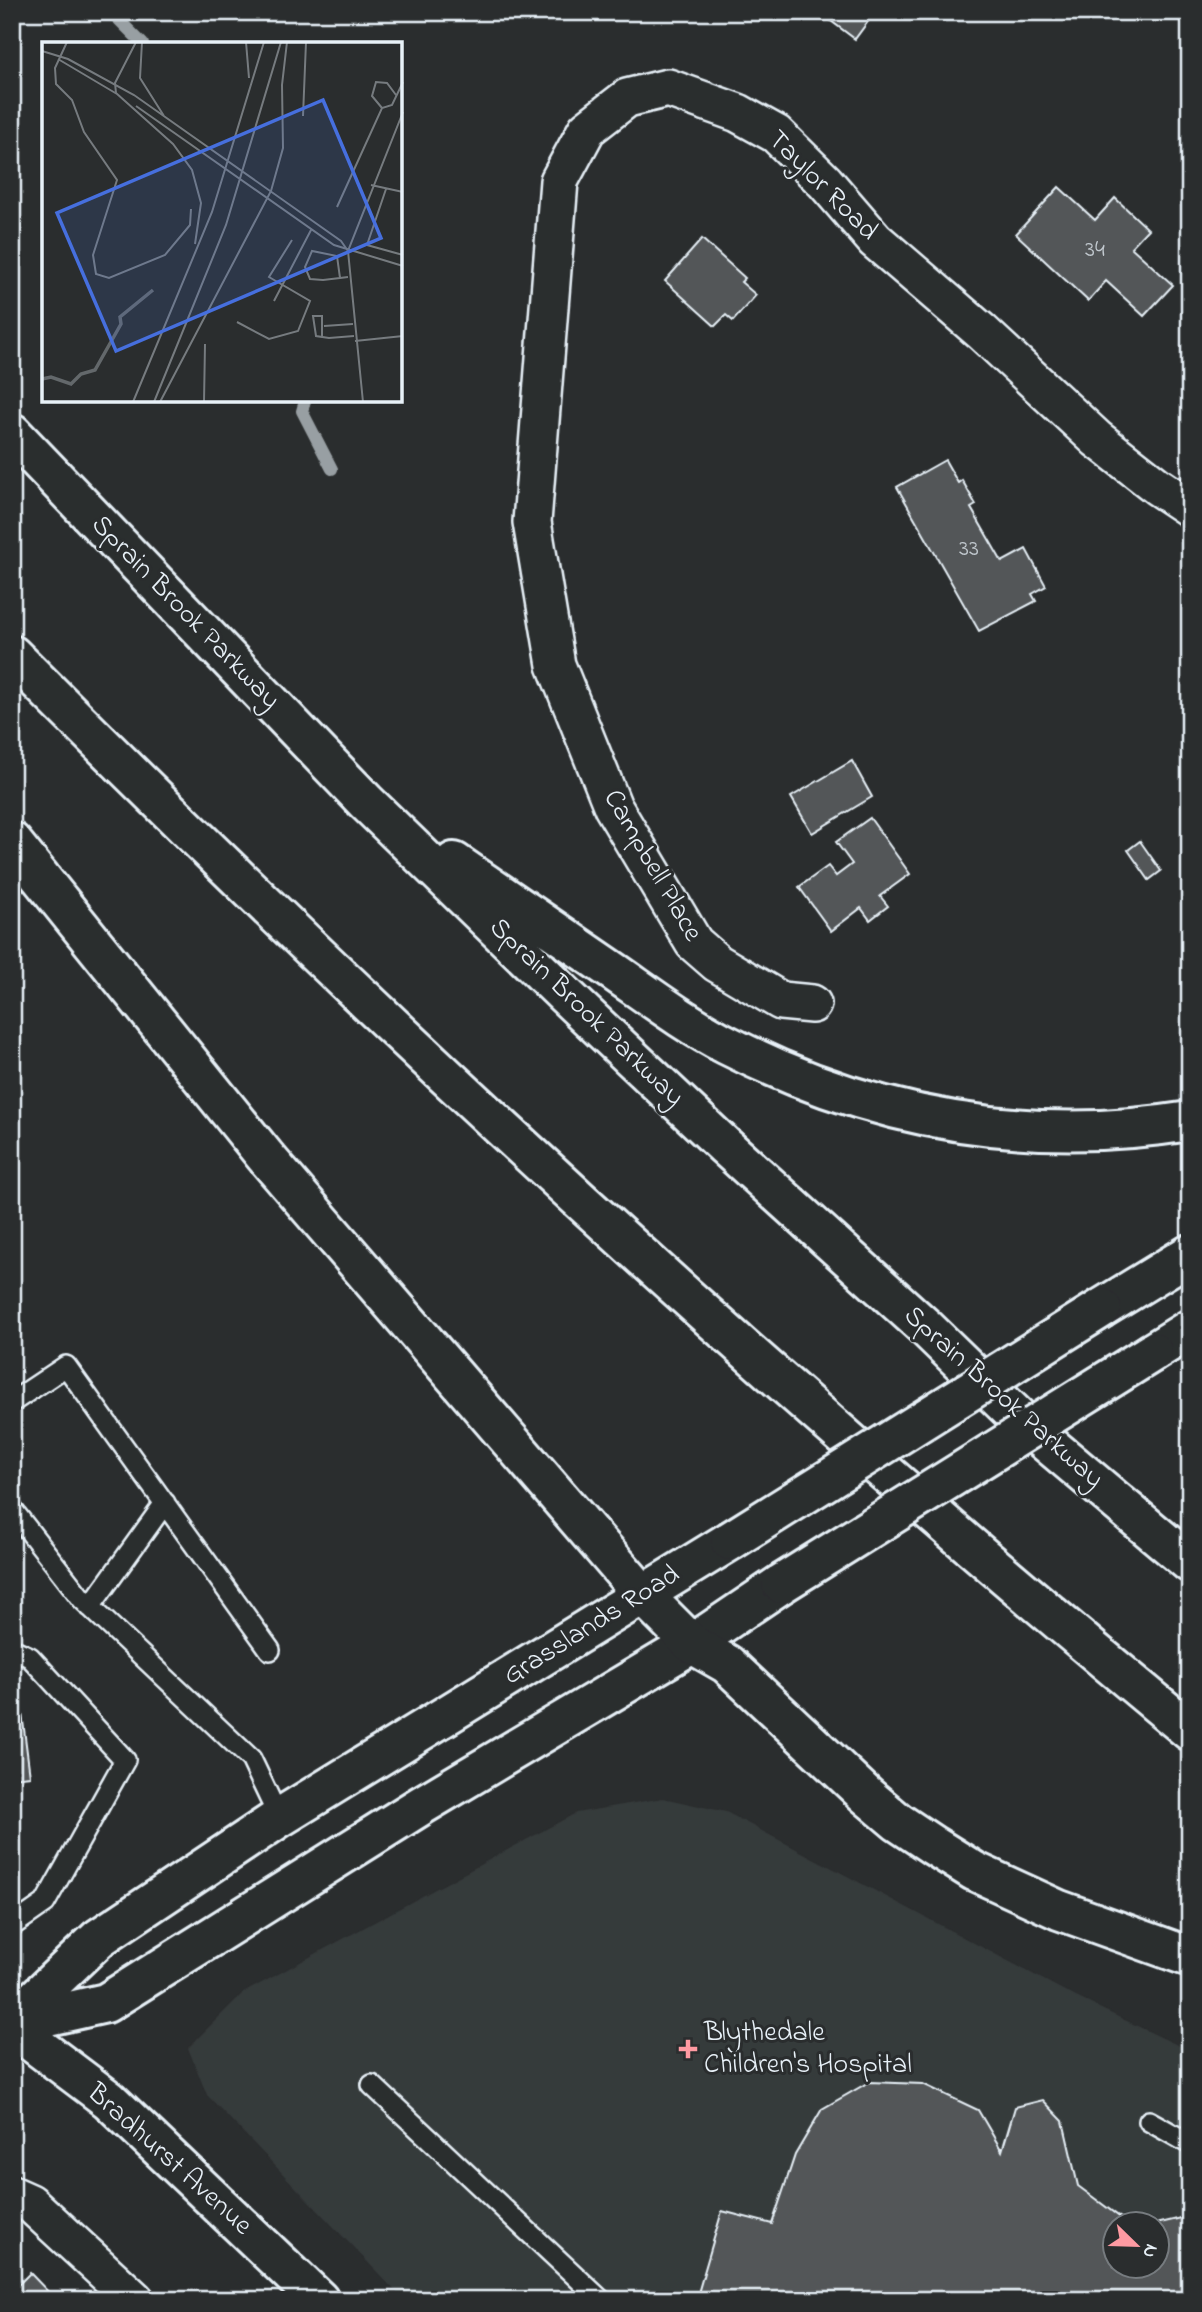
<svg xmlns="http://www.w3.org/2000/svg" width="1202" height="2312" viewBox="0 0 1202 2312" font-family="'Indie Flower',sans-serif">
  <style>
    .built { fill: #363a3b; fill-rule: evenodd }
    .lines { fill: none; stroke-linecap: round; stroke-linejoin: round }
    .stream { stroke: #989fa3; stroke-width: 12 }
    .building { fill: #535759; stroke: #e8f1f8; stroke-width: 2 }
    .service-casing { stroke: #e8f1f8; stroke-width: 24 }
    .minor-casing { stroke: #e8f1f8; stroke-width: 42 }
    .secondary-casing { stroke: #e8f1f8; stroke-width: 44 }
    .motorway-casing { stroke: #e8f1f8; stroke-width: 44 }
    .service { stroke: #2a2d2e; stroke-width: 19 }
    .minor { stroke: #2a2d2e; stroke-width: 37 }
    .secondary { stroke: #2a2d2e; stroke-width: 38 }
    .motorway { stroke: #2a2d2e; stroke-width: 38 }
    .secondary-bridge-casing { stroke: #e8f1f8; stroke-width: 44; stroke-linecap: butt }
    .secondary-bridge { stroke: #2a2d2e; stroke-width: 38 }
    .poi-dot { fill: #ff9aa2; stroke: #2a2d2e; stroke-width: 2.5 }
    .labels { text-anchor: middle; dominant-baseline: central; stroke-width: 6; stroke-linejoin: round; paint-order: stroke }
    .number-label { font-size: 24px; fill: #c3cad0 }
    .street-label { font-size: 28px; fill: #e8f1f8; stroke: #2a2d2e }
    .poi-label { font-size: 28px; fill: #e8f1f8; stroke: #2a2d2e; text-anchor: start }
    .inset-river { fill: none; stroke: #63686b; stroke-width: 3.5 }
    .inset-road { fill: none; stroke: #767b7f; stroke-width: 2 }
    .view { fill: #466fde; fill-opacity: 0.15; stroke: #466fde; stroke-width: 3.5 }
    .inset-edge { fill: none; stroke: #e8f1f8; stroke-width: 3.5 }
  </style>
  <rect width="100%" height="100%" fill="#2a2d2e"/>
  <filter id="ink" filterUnits="userSpaceOnUse"><feTurbulence type="fractalNoise" baseFrequency=".0143" numOctaves="2"/><feDisplacementMap in="SourceGraphic" scale="14" xChannelSelector="R" yChannelSelector="G"/><feConvolveMatrix kernelMatrix="1 2 1 2 8 2 1 2 1" color-interpolation-filters="sRGB"/></filter>
  <g filter="url(#ink)">
    <!-- built -->
    <path class="built" d="M663,1798L726,1812L1076,1997L1190,2051V2300H404L207,2095L188,2048L243,1993L576,1813ZM1114,2224H1156V2266H1114Z"/>
    <g class="lines">
      <!-- stream -->
      <path class="stream" d="M111,12L143,44
        M305,401L302,411L332,469"/>
    </g>
    <!-- building -->
    <path class="building" d="M825,12H875L855,39L823,15Z
      M1059,187L1095,220L1115,198L1148,229L1131,247L1173,285L1144,316L1106,281L1088,301L1016,234Z
      M702,239L745,278L741,282L756,295L733,321L726,315L715,326L665,281Z
      M945,460L958,483L962,480L976,505L971,508L1002,562L1026,549L1046,586L1032,594L1036,601L979,631L897,487Z
      M852,761L872,797L812,833L791,797Z
      M870,818L910,874L880,896L888,906L870,920L861,908L831,931L799,887L828,866L836,876L852,864L836,842Z
      M1140,841L1161,871L1149,880L1128,850Z
      M12,1684L16,1714L22,1713L30,1776L12,1778Z
      M869,2082L923,2084L978,2110L1002,2151L1015,2107L1043,2100L1063,2121L1078,2186L1121,2218L1138,2224H1114V2266H1156V2224L1190,2216V2300H696L722,2211L772,2224L795,2155L822,2109Z
      M30,2273L56,2300H12V2291Z"/>
    <g class="lines">
      <defs>
        <path id="service" d="M12,1402L66,1366L270,1650
          M12,1509L82,1599L251,1759L279,1818
          M90,1607L165,1503
          M12,1649L30,1657L125,1760L45,1903L12,1926
          M372,2085L601,2300
          M1149,2121L1190,2144"/>
        <path id="minor" d="M812,1004L781,1001L717,963L694,943L613,807L556,665L532,522L559,181L587,129L627,98L668,88L738,113L776,134L825,182L875,240L982,332L1097,439L1157,486L1190,508
          M12,2195L30,2203L135,2300"/>
        <path id="secondary" d="M1102,1308L1190,1254
          M1153,1352L1190,1329
          M12,2021L99,1938L279,1818L730,1541
          M12,2024L106,2003L422,1805L692,1644L781,1584
          M12,2027L109,2100L319,2300"/>
        <path id="motorway" d="M12,433L366,802L566,996L725,1146L924,1326L1027,1426L1190,1563
          M12,655C387,1032 780,1392 1190,1731
          M12,842L265,1156L643,1595L692,1644L727,1664L866,1795L898,1822L934,1846L974,1871L1059,1910L1190,1957
          M454,862C508,899 562,936 616,973C652,998 688,1025 727,1045C874,1120 1027,1147 1190,1121"/>
      </defs>
      <!-- service casing -->
      <use href="#service" class="service-casing"/>
      <!-- minor casing -->
      <use href="#minor" class="minor-casing"/>
      <!-- secondary casing -->
      <use href="#secondary" class="secondary-casing"/>
      <!-- motorway casing -->
      <use href="#motorway" class="motorway-casing"/>
      <!-- service -->
      <use href="#service" class="service"/>
      <!-- minor -->
      <use href="#minor" class="minor"/>
      <!-- secondary -->
      <use href="#secondary" class="secondary"/>
      <!-- motorway -->
      <use href="#motorway" class="motorway"/>
      <defs>
        <path id="secondary-bridge" d="M730,1541L1102,1308
          M781,1584L1153,1352"/>
      </defs>
      <!-- secondary-bridge casing -->
      <use href="#secondary-bridge" class="secondary-bridge-casing"/>
      <!-- secondary-bridge -->
      <use href="#secondary-bridge" class="secondary-bridge"/>
    </g>
  </g>
  <!-- markers -->
  <path class="poi-dot" d="M684.5 2038.5h7v7h7v7h-7v7h-7v-7h-7v-7h7z"/>
  <g class="labels">
    <!-- number labels -->
    <g class="number-label">
      <text x="1095" y="250">34</text>
      <text x="969" y="549">33</text>
    </g>
    <!-- street labels -->
    <g class="street-label">
      <text transform="translate(822 186) rotate(45)">Taylor Road</text>
      <text transform="translate(185 613) rotate(46)">Sprain Brook Parkway</text>
      <text transform="translate(652 866) rotate(60)">Campbell Place</text>
      <text transform="translate(586 1013) rotate(44)">Sprain Brook Parkway</text>
      <text transform="translate(1003 1398) rotate(42)">Sprain Brook Parkway</text>
      <text transform="translate(592 1626) rotate(-32)">Grasslands Road</text>
      <text transform="translate(169 2160) rotate(42)">Bradhurst Avenue</text>
    </g>
    <!-- poi labels -->
    <g class="poi-label">
      <text x="704" y="2033">Blythedale<tspan x="704" dy="32">Children's Hospital</tspan></text>
    </g>
  </g>
  <!-- overview -->
  <g transform="translate(42 42)">
    <rect width="360" height="360" fill="#2a2d2e"/>
    <path class="inset-river" d="M0,337L9,335L29,342L39,332L53,328L79,282L78,275L111,248"/>
    <path class="inset-road" d="M25,0L13,26L14,42L30,58L42,90L75,138L51,213L54,232L67,236L123,213L148,183L149,167M94,0L73,41L74,51L131,102L150,128L159,161L153,202M100,0L98,36L122,74M204,0L207,36M0,9L26,17L92,53L299,199L306,209M16,17L75,52M94,64L292,203L361,224M340,66L330,54L334,40L345,41L354,53M261,74L264,0M329,143L361,150M344,147L325,203L361,213M295,165L340,66L350,63L361,40M298,236L295,214L270,209L263,225L268,237L281,238L298,236L306,235M232,259L269,188M195,280L227,297L256,289L268,259L227,235L250,198M282,284L311,282M280,294V274H271L274,294L287,296L312,294M313,299L361,294M91,360L170,170L222,0M112,360L184,183L239,0M118,360L229,149L241,106L240,43L245,0M162,360L163,302M321,360L306,209L361,70"/>
    <path class="view" d="M281,58L339,196L74,309L15,171Z"/>
    <rect width="360" height="360" class="inset-edge"/>
  </g>
  <!-- margin -->
  <rect width="1202" height="2312" fill="none" stroke="#2a2d2e" stroke-width="42"/>
  <rect x="21" y="21" width="1160" height="2270" fill="none" stroke="#e8f1f8" stroke-width="2.5" filter="url(#ink)"/>
  <!-- north arrow -->
  <g transform="translate(1136 2245) rotate(113)"><circle r="33" fill="#2a2d2e" stroke="#767b7f" stroke-width="2"/>
  <path d="M0-5L12 26L0 18L-12 26Z" fill="#ff9aa2"/>
  <text y="-10" font-size="19" font-weight="bold" text-anchor="middle" fill="#e8f1f8">N</text>
  </g>
</svg>
